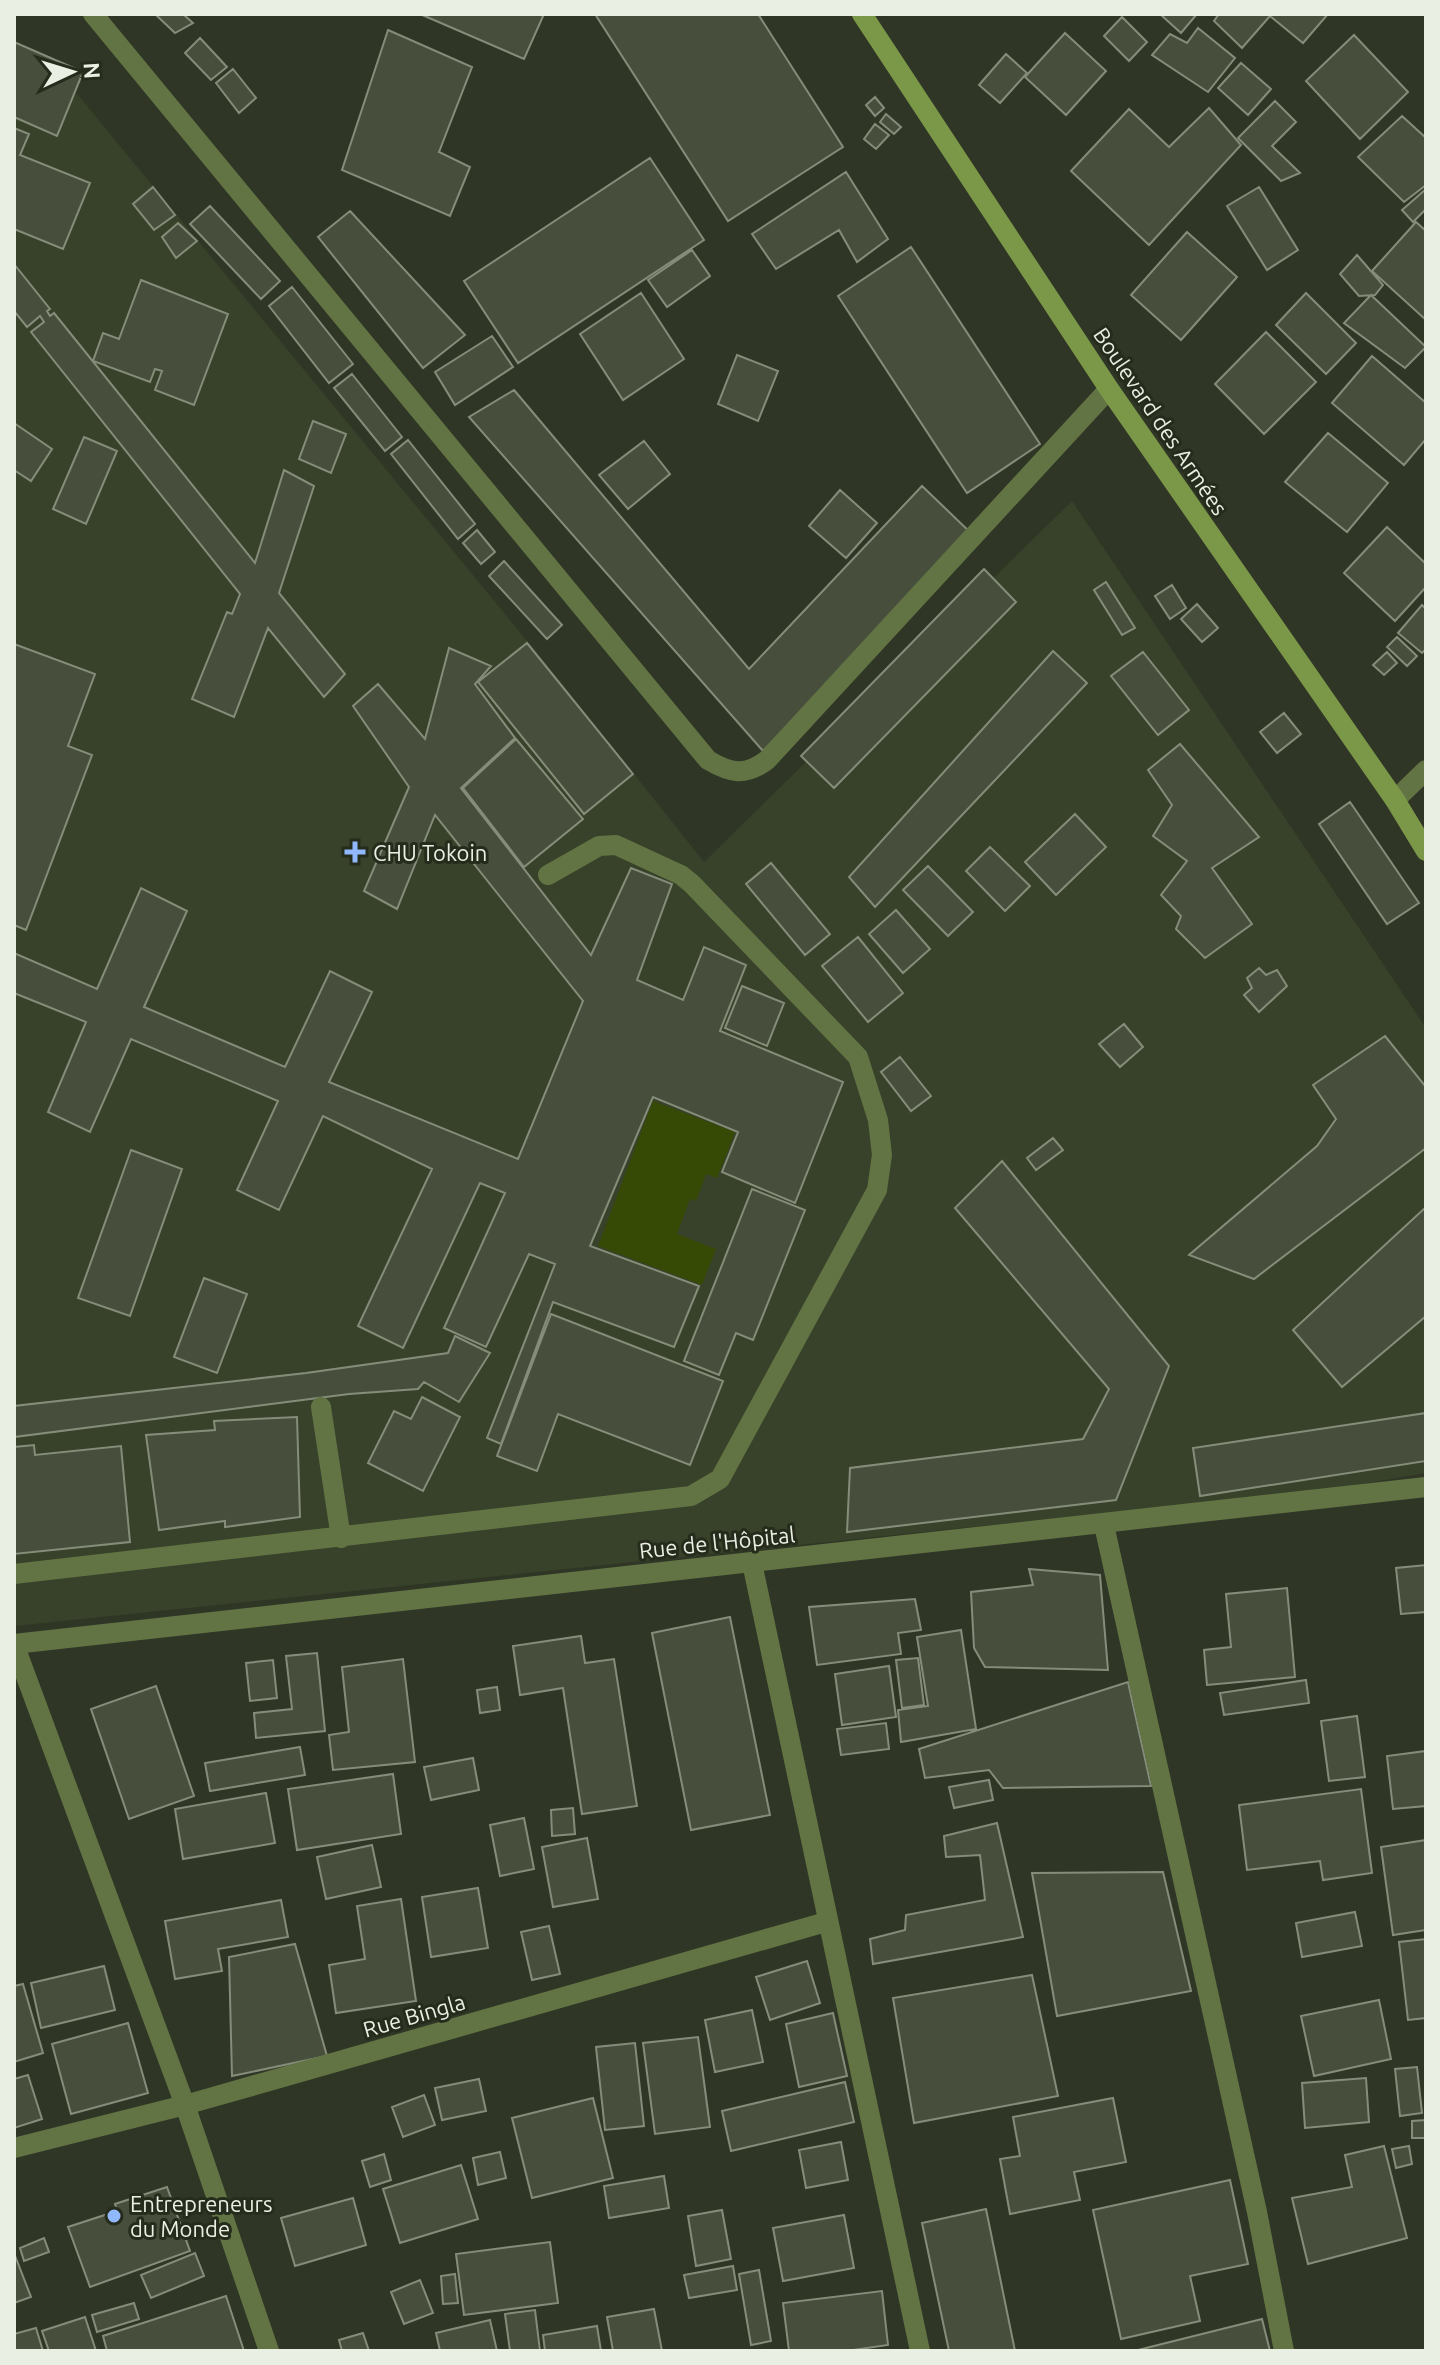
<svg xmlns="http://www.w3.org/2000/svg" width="1440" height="2365" viewBox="0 0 1440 2365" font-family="Ubuntu,sans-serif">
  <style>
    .built { fill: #384129 }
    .green { fill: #364905 }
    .building { fill: #474e3c; stroke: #858d7a; stroke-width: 2 }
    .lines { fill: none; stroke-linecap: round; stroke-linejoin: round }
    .service { stroke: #627444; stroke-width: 20 }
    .minor { stroke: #627444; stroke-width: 20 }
    .tertiary { stroke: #627444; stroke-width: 20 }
    .secondary { stroke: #7b9748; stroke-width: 20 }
    .poi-dot { fill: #91b8fd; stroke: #262c1c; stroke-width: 3 }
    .labels { text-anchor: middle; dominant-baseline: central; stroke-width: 6; stroke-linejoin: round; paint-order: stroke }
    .street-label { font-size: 22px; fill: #eaefe4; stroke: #262c1c }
    .poi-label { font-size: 22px; fill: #eaefe4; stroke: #262c1c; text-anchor: start }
  </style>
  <rect width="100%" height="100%" fill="#303625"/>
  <!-- built -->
  <path class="built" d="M14,75L78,95L556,676L704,862L1072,501L1426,1028V1473L1320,1491L14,1626Z"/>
  <!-- green -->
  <path class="green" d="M653,1101L735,1132L717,1178L706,1174L696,1201L690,1199L677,1234L716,1249L702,1285L598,1246Z"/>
  <!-- building -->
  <path class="building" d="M155,14H183L193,23L175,33Z
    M420,14H544L524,59Z
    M595,14H758L843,147L728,221Z
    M1160,14H1197L1181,33Z
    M1219,14H1328L1303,43L1270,16L1242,48L1214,21Z
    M1122,17L1147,42L1129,61L1104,36Z
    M1198,28L1235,58L1208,92L1152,55L1170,34L1187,43Z
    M388,30L472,67L439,152L470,167L450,216L342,170Z
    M1065,33L1106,71L1066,115L1025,77Z
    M1354,35L1408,92L1360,139L1306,81Z
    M200,38L227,67L211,80L185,53Z
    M14,42L83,72L57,136L14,117Z
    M1006,54L1027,73L1000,103L979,85Z
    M1241,63L1271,89L1248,115L1218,88Z
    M233,69L256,98L239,113L216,83Z
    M875,97L884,108L875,116L866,105Z
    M1275,101L1296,122L1272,146L1300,173L1281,181L1238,138Z
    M1209,108L1241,145L1149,245L1071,171L1129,109L1169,147Z
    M886,114L901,127L894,134L880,122Z
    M1402,116L1426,138V185L1404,202L1358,157Z
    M875,124L889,135L876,149L864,139Z
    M14,128L29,134L20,155L90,183L63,249L14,229Z
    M650,158L704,240L518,363L464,281Z
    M846,172L888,239L857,262L839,230L776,269L752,234Z
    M153,187L175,215L154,230L133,204Z
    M1259,187L1298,250L1267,270L1227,206Z
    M1426,189V209L1413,222L1402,210Z
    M210,206L280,281L261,299L190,224Z
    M350,211L465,335L423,368L318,237Z
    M1416,222L1426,231V320L1372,271Z
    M178,223L197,241L176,258L162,237Z
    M1187,232L1237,277L1181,340L1131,295Z
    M911,247L1040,444L967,493L838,296Z
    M692,250L710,276L667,307L648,280Z
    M1357,255L1383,285L1375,295L1359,296L1340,274Z
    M14,264L50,309L47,311L50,316L54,313L255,563L284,470L314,486L279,593L345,674L324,697L268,628L234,717L192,699L227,612L232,614L240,594L31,332L44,322L40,316L27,327L14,311Z
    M141,280L228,314L194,405L155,390L162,371L155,369L150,382L93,361L103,333L119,339Z
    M292,287L353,364L329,383L269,306Z
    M641,293L684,359L623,400L580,334Z
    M1306,293L1356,343L1326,374L1276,325Z
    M1371,295L1426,347L1405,368L1344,323Z
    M1266,332L1316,382L1264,434L1215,384Z
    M492,336L513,367L455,405L435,372Z
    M737,355L778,371L758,421L718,404Z
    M1372,356L1426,403V439L1404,465L1332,403Z
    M352,374L402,437L385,451L334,388Z
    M514,390L749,669L922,486L973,535L763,751L469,417Z
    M313,421L346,434L331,473L299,459Z
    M14,423L52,449L31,481L14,470Z
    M1328,433L1388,483L1347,532L1285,482Z
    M84,437L117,451L86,524L53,509Z
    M408,440L475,524L458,539L391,454Z
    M644,441L670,474L628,509L599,475Z
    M840,490L877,523L846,558L809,526Z
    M1387,527L1426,564V587L1395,621L1344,573Z
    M477,530L495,552L481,564L463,543Z
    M504,561L562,625L547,639L489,576Z
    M984,569L1016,602L834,788L801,756Z
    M1106,582L1135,628L1122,635L1094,590Z
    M1172,585L1186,608L1170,619L1155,596Z
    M1197,604L1218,628L1202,642L1181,619Z
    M1422,605L1426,609V649L1422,653L1398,633Z
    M1397,637L1417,656L1407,666L1387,647Z
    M527,643L633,774L584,814L478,682Z
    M14,644L95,674L68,746L92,755L26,930L14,925Z
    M449,648L491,666L475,684L515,738L461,788L591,955L631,868L672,884L637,980L683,1000L704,947L746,965L720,1031L843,1082L795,1203L722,1172L738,1132L653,1097L590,1246L699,1286L674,1347L553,1302L501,1444L487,1438L555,1264L529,1254L486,1347L444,1328L505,1193L480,1183L403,1348L358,1326L432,1169L323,1116L279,1210L237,1190L278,1101L131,1039L90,1132L48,1112L86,1022L14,993V953L97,989L141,888L187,911L144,1007L285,1067L330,971L372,992L329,1082L518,1159L583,1001L435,815L397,909L364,891L409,787L353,706L378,684L425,739Z
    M1053,651L1087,683L875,907L849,877Z
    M1143,652L1189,710L1158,735L1111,676Z
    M1387,652L1397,663L1384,675L1373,665Z
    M1284,713L1301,734L1277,753L1260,732Z
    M516,739L583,819L524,867L463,788Z
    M1180,744L1259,837L1212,868L1252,924L1205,958L1176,929L1181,916L1161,895L1187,861L1153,836L1172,805L1148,770Z
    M1350,802L1419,903L1387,924L1319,824Z
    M1075,814L1106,847L1056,895L1025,862Z
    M990,847L1030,886L1005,911L966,871Z
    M771,863L830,934L805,955L746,884Z
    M928,866L973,912L948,936L903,890Z
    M896,910L930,949L903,973L869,934Z
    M858,937L903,993L868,1022L822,966Z
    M1259,968L1266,975L1277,970L1287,986L1259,1012L1244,995L1252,988L1247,978Z
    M742,986L784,1003L767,1046L725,1028Z
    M1124,1024L1143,1047L1120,1067L1099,1044Z
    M1385,1036L1426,1087V1148L1254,1279L1189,1255L1317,1146L1336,1119L1313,1085Z
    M900,1057L931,1096L911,1111L881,1072Z
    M1053,1138L1063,1150L1036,1170L1027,1158Z
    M131,1150L182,1169L130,1316L78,1298Z
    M1002,1161L1169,1366L1116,1500L847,1532L850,1468L1083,1439L1109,1389L955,1208Z
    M752,1189L805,1210L753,1340L736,1333L719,1375L684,1361Z
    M1426,1207V1316L1342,1387L1293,1330Z
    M204,1278L247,1294L217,1373L174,1357Z
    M551,1314L723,1381L690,1465L558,1414L537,1471L497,1456Z
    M455,1336L490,1353L459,1402L424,1382L418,1389L349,1394L14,1437V1406L306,1373L448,1353Z
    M422,1397L460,1417L423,1491L368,1463L394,1411L411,1419Z
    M1426,1413V1461L1200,1496L1193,1448Z
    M297,1417L300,1517L225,1527V1521L159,1530L146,1435L215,1430L214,1421Z
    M34,1445L35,1455L121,1446L130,1542L14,1554V1447Z
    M1426,1565V1612L1401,1614L1396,1568Z
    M1029,1569L1100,1575L1108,1670L985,1667L974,1648L971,1592L1033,1585Z
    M1287,1588L1295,1677L1207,1685L1204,1650L1231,1647L1226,1594Z
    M915,1599L921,1630L898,1633L901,1654L817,1665L809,1607Z
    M730,1617L770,1815L691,1830L652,1633Z
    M961,1630L976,1729L901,1742L898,1710L928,1706L917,1637Z
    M581,1636L585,1663L614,1659L637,1806L582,1814L563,1688L520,1695L513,1646Z
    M317,1653L325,1731L256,1738L254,1713L292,1709L286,1656Z
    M918,1658L924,1705L902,1708L896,1660Z
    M403,1659L415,1762L333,1770L329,1735L349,1732L342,1667Z
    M273,1660L277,1698L250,1701L246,1663Z
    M889,1666L896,1717L842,1725L835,1674Z
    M1306,1680L1309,1703L1224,1715L1220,1693Z
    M1128,1682L1151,1786L1003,1788L989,1770L925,1778L919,1749Z
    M156,1686L194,1796L129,1819L91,1709Z
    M497,1687L500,1710L480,1713L477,1690Z
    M1357,1716L1365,1777L1329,1781L1321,1721Z
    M886,1723L889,1749L841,1755L837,1729Z
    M300,1747L305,1775L210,1791L205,1763Z
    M1426,1751V1806L1393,1809L1387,1756Z
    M473,1758L479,1790L431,1800L424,1767Z
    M393,1774L401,1834L297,1850L288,1789Z
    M989,1780L993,1800L954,1808L949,1787Z
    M1361,1789L1372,1873L1323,1880L1320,1861L1247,1870L1239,1805Z
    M266,1793L275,1843L183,1859L175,1809Z
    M573,1808L575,1834L552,1836L551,1810Z
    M524,1818L534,1869L500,1876L490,1825Z
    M997,1823L1023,1937L873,1964L870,1939L905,1930L906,1915L985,1900L980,1855L946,1857L944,1836Z
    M587,1838L598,1899L553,1907L542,1847Z
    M1426,1840V1930L1393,1935L1381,1847Z
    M372,1845L381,1887L326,1899L317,1857Z
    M1163,1872L1191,1991L1057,2016L1032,1873Z
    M478,1888L488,1948L431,1957L422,1897Z
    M401,1899L416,2001L336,2013L329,1965L365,1959L357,1906Z
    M281,1900L288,1937L218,1949L222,1971L175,1979L165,1921Z
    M1355,1912L1362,1946L1302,1957L1296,1923Z
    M549,1926L560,1974L532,1980L521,1932Z
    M1426,1939V2018L1408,2020L1399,1942Z
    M295,1944L327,2056L232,2076L229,1957Z
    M807,1961L820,2003L770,2020L756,1977Z
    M104,1966L115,2010L41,2028L31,1983Z
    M1032,1975L1058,2096L914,2123L893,1998Z
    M23,1984L43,2053L14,2062V1986Z
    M1379,2000L1391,2059L1314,2076L1301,2016Z
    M752,2010L763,2062L715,2072L705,2020Z
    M833,2013L847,2076L799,2087L786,2024Z
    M128,2023L148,2093L71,2114L52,2044Z
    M698,2037L710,2127L655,2134L643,2043Z
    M635,2043L644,2126L605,2130L596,2047Z
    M1417,2067L1422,2113L1400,2116L1395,2069Z
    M28,2075L42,2119L14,2128V2079Z
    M1366,2078L1369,2122L1305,2128L1302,2083Z
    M479,2079L486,2111L442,2120L435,2088Z
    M845,2082L854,2122L731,2151L722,2111Z
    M424,2095L435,2125L403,2137L392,2107Z
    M593,2098L613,2178L532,2198L512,2118Z
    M1113,2098L1126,2162L1074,2172L1080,2200L1010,2214L1000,2159L1020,2156L1013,2117Z
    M1426,2120V2138H1412V2121Z
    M841,2142L848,2180L806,2188L799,2150Z
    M1384,2146L1407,2238L1308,2264L1292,2198L1352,2187L1345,2155Z
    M1409,2146L1412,2164L1396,2168L1392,2149Z
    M500,2152L506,2178L478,2185L473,2158Z
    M384,2154L391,2180L370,2187L362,2161Z
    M461,2165L478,2219L400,2243L383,2189Z
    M664,2176L669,2208L609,2218L604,2186Z
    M1230,2180L1248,2264L1190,2276L1200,2321L1121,2339L1093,2210Z
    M167,2187L190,2251L90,2287L68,2227L117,2211L115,2204Z
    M353,2198L366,2245L295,2266L281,2218Z
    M986,2209L1015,2351H949L922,2223Z
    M722,2210L731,2259L696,2266L688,2216Z
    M844,2215L854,2268L783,2281L773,2228Z
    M44,2238L49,2252L24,2261L20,2248Z
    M550,2242L558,2303L464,2315L456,2254Z
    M14,2253L31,2297L14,2303Z
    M195,2253L204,2276L151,2298L141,2275Z
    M733,2266L737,2290L689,2298L684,2275Z
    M759,2270L771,2341L751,2345L739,2274Z
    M455,2274L458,2303L443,2304L441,2276Z
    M420,2280L433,2313L404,2324L391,2292Z
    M882,2291L888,2345L846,2351H789L783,2303Z
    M226,2296L244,2351H107L103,2336Z
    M134,2303L139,2319L97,2332L92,2315Z
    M654,2309L662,2351H613L607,2317Z
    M535,2310L540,2351H510L505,2314Z
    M85,2317L96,2351H49L42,2331Z
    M1262,2319L1270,2351H1134Z
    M490,2320L497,2351H440L436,2333Z
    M597,2326L601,2351H545L543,2335Z
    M36,2328L43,2351H14V2334Z
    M363,2333L369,2351H342L339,2340Z"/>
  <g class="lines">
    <!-- service -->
    <path class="service" d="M93,14L708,760C730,773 745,777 767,760L1109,389
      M321,1407L341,1538
      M14,1574L691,1496L720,1479L877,1190L882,1155L878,1120L858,1057L692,884L681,875L616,845L599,846L548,875"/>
    <!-- minor -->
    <path class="minor" d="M1395,800L1426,770
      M1104,1525L1257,2212L1284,2351
      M752,1563L920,2351
      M14,1644L185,2105L269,2351
      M14,2148L185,2105L826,1922"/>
    <!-- tertiary -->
    <path class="tertiary" d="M14,1644L1426,1487"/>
    <!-- secondary -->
    <path class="secondary" d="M862,14L1109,389L1395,800L1426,851"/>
  </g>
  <!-- markers -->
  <g class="poi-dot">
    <path d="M351 840h8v8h8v8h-8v8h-8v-8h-8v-8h8z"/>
    <circle cx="114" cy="2216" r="8"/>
  </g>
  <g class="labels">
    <!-- street labels -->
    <g class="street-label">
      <text transform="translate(1161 421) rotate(56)">Boulevard des Armées</text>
      <text transform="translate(717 1542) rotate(-6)">Rue de l'Hôpital</text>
      <text transform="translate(414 2015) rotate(-16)">Rue Bingla</text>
    </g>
    <!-- poi labels -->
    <g class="poi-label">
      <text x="373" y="852">CHU Tokoin</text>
      <text x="130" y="2203">Entrepreneurs<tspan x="130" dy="25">du Monde</tspan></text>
    </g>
  </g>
  <!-- border -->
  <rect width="1440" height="2365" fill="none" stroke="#eaefe4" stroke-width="32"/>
  <!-- north arrow -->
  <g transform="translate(72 72) rotate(86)" stroke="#262c1c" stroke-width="6" paint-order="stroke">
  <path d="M0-6L14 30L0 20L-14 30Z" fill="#eaefe4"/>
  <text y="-12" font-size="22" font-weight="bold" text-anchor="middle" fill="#eaefe4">N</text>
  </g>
</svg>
